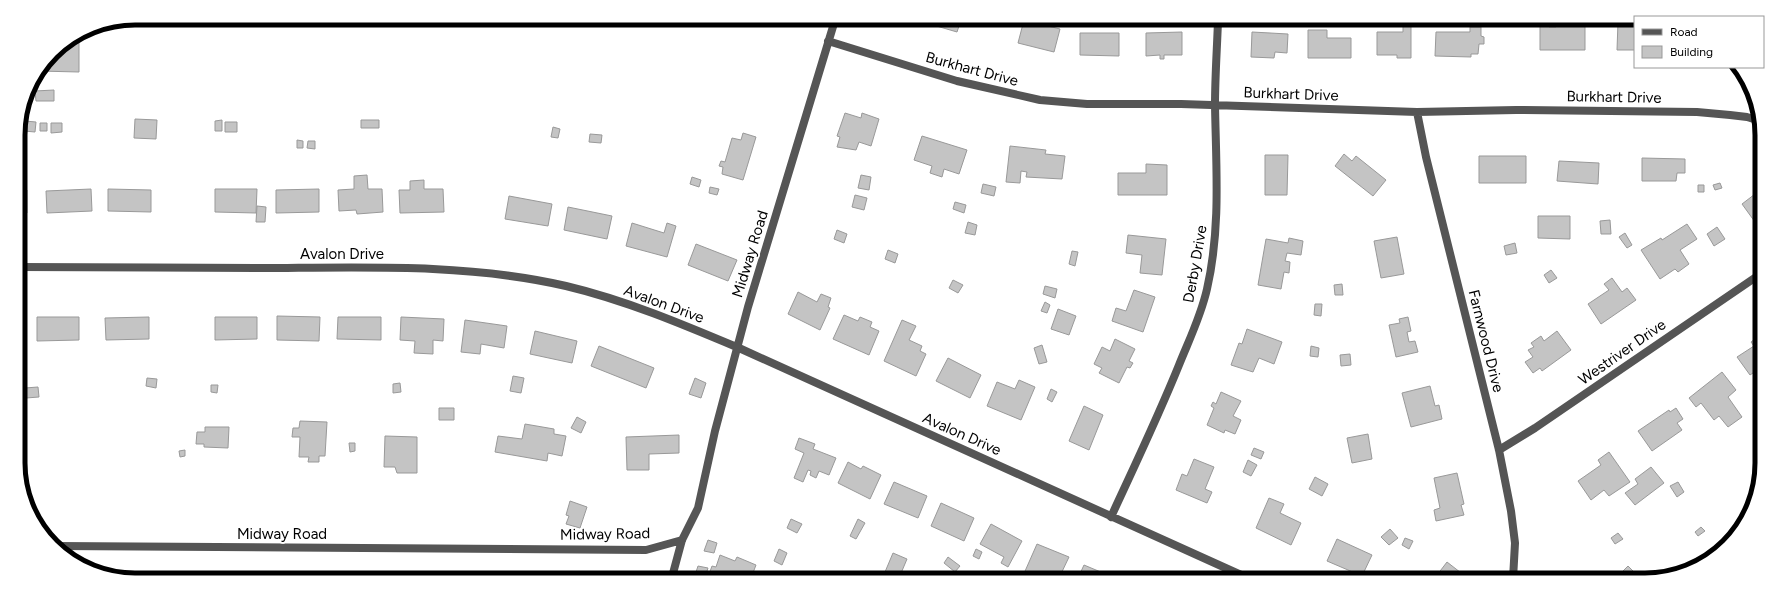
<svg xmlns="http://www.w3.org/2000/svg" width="1780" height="598" viewBox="0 0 1780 598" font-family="Figtree,sans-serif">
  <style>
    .building { fill: #c4c4c4; stroke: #999 }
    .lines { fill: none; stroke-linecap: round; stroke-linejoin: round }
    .street { stroke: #555; stroke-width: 8 }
    .labels { text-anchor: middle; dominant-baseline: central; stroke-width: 3.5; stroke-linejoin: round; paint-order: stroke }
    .street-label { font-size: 15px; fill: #000; stroke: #fff }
    .rim { fill: none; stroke: #000; stroke-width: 5 }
  </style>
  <rect width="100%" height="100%" fill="#fff"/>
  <!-- building -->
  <path class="building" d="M916,20H961L957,32Z
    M1024,20L1060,29L1054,52L1018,43Z
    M1540,22H1549V27H1556V22H1570V25L1585,23V50H1540Z
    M1618,22H1624V26H1635V50H1617Z
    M1403,25H1411V58H1397V55H1377V32H1403Z
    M1470,27H1481V36L1484,37V44H1479L1478,54H1471V57L1435,56L1436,32H1470Z
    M1308,30H1327V38H1351V58H1308Z
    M1182,32V55H1164V59H1160V55L1146,56V33Z
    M1252,32L1288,34L1287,53L1275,52L1274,58L1251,57Z
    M1080,33H1119V56L1080,55Z
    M79,34V72L38,71L52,52Z
    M54,90V101H36L35,91Z
    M845,113L861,118L862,113L879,119L871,146L859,142L856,150L837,147L840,137L837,136Z
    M135,119L157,120L156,139L134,138Z
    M222,120V131H215V121Z
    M361,120H379V128H361Z
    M25,121L36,122L35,132L24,131Z
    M225,122H237V132H225Z
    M40,123H47V131H40Z
    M51,123H62V132L51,133Z
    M553,127L560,129L558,138L551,137Z
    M743,133L756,137L743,180L722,174L723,167L719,166L721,161L725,162L732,138L741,140Z
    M590,134L602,135L601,143L589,142Z
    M922,136L967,150L959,174L944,169L942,177L930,173L932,166L914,160Z
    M297,140L303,141V148H297Z
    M308,141H315V149L307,148Z
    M1010,146L1046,150L1045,154L1065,156L1062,179L1026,177L1027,172L1021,171L1020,183L1006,182Z
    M1344,154L1352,161L1356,156L1386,180L1373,196L1335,166Z
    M1265,155H1288L1287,195H1265Z
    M1479,156H1526V183H1479Z
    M1642,158L1685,159V173H1677L1676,181H1642Z
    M1559,161L1599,163L1598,184L1557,181Z
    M1146,164L1167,165V195H1118V173H1146Z
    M367,175L368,189H382L383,212L357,214L356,210L339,211L338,190L354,189V176Z
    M861,175L871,177L869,190L858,188Z
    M692,177L701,180L699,187L690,184Z
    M424,180V189H443L444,212L400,213L399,190H410V181Z
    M1720,183L1722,188L1715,190L1713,185Z
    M983,184L996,187L994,196L981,193Z
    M1698,185H1704V192H1698Z
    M710,187L719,189L717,195L709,193Z
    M91,189L92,211L47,213L46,191Z
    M108,189L151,190V212L108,211Z
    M215,189H257L256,213L215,212Z
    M319,189V212L276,213V190Z
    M19,190H27V213H19Z
    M1759,191V218L1755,222L1742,204Z
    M855,195L867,198L864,210L852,207Z
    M509,196L552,204L548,226L505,219Z
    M955,202L966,205L964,213L953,209Z
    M257,206L266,207L265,222H256Z
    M568,207L612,216L607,239L564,230Z
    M1538,216H1570V239L1538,238Z
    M1610,220L1611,234H1601L1600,221Z
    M968,222L977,225L975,235L965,233Z
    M632,223L664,233L667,223L676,226L667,257L626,246Z
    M1687,224L1697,239L1680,250L1689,264L1678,272L1675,269L1660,279L1641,250L1661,238L1662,240Z
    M1717,227L1725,239L1714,246L1707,234Z
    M837,230L847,234L844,243L834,239Z
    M1625,233L1632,245L1627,248L1619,237Z
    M1128,235L1166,239L1162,275L1140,273L1142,255L1126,253Z
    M1397,237L1404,274L1381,278L1374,241Z
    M1289,238L1303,241L1301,255L1287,253L1285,261L1290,262L1289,273L1284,272L1281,289L1258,285L1266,239L1288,243Z
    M1515,243L1517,253L1506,255L1504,246Z
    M696,244L737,260L728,281L688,265Z
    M888,250L898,254L895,263L885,259Z
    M1072,251L1078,252L1075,266L1069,264Z
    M1551,270L1557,278L1549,283L1544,275Z
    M1612,278L1622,292L1627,288L1636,300L1601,324L1588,304L1609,290L1604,284Z
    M953,280L963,285L958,293L949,288Z
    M1342,284L1343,295H1335L1334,285Z
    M1045,286L1057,289L1055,298L1043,294Z
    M1134,290L1155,297L1143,332L1112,321L1116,308L1126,311Z
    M798,292L817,302L821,294L831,298L828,307L830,308L820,330L788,314Z
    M1045,302L1050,305L1047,313L1041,311Z
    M1315,304H1322L1321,316L1314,315Z
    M1058,309L1076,316L1069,335L1051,329Z
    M844,315L858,321L860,317L872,322L870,327L879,331L869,355L833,339Z
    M277,316L320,317L319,341L277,340Z
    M37,317H79V340L37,341Z
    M149,317V339L106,340L105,318Z
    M215,317H257V339L215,340Z
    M338,317H381V340L337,339Z
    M401,317L444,319L443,341L433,340V354L414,353L415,341L400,340Z
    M1408,317L1411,331L1407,332L1409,342L1415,341L1418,352L1396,357L1389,325L1400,323L1399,319Z
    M465,320L507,326L504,348L481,344L480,354L461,352Z
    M902,320L916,326L909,340L922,346L920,351L926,354L916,376L884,361Z
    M1247,329L1282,342L1274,364L1259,358L1253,372L1231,365L1239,343L1242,344Z
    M535,331L577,341L572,363L530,354Z
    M1557,331L1571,350L1542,371L1540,368L1533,373L1525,362L1533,357L1528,350L1534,347L1531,343L1541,336L1544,341Z
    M1759,336V369L1750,375L1737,357L1754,346L1751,342Z
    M1115,339L1135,349L1129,361L1133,363L1130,368L1127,367L1119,383L1099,373L1102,368L1094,364L1102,347L1110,351Z
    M1042,345L1047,362L1039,364L1034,348Z
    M599,346L654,368L646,388L591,366Z
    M1311,346L1319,348L1318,357L1310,356Z
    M1350,354L1351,365L1341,366L1340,355Z
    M948,358L981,375L970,398L936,381Z
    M1722,372L1736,390L1728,397L1742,417L1728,427L1719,416L1714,420L1701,403L1696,407L1689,398Z
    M513,376L524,378L521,393L510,391Z
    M147,378L157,379L156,388L146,386Z
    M695,378L706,383L701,398L689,394Z
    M1019,380L1035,387L1021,420L987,406L997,382L1015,389Z
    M400,383L401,392L393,393V384Z
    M211,385H218L217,393L211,392Z
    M1430,386L1435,406L1439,405L1442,419L1411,427L1402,393Z
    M38,387L39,397L26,398L25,388Z
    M1051,389L1057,392L1052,402L1047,399Z
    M1221,392L1241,401L1233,416L1241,420L1235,434L1225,430L1224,433L1207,425L1214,408L1211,406L1213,402L1216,404Z
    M1084,406L1103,415L1089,450L1069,441Z
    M439,408H454V420H439Z
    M1676,408L1683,419L1677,423L1682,430L1652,451L1638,431L1669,410L1670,412Z
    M577,417L586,422L581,433L571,428Z
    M300,421L327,422L325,456H319V462H308L309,457H299L300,437H292L293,428H299Z
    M525,424L554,429V434L566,436L562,456L548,453L547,461L495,452L498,436L522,439Z
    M205,427H229L228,448L204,447V444H196L197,432H205Z
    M1368,434L1372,459L1352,463L1347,438Z
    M679,435V453L649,454V470H627L626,437Z
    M385,436L417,437V473H397L395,467H384Z
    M799,438L815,444L813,449L836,458L829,475L819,471L816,478L810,475L811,471L808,470L803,482L794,478L804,453L795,449Z
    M349,443H355V451L350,452Z
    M1254,448L1264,452L1261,459L1251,455Z
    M185,450V456L180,457L179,451Z
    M1609,452L1630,482L1609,496L1604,490L1591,500L1578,481L1601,465L1598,460Z
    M1194,459L1214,467L1205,489L1212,492L1207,503L1176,490L1182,474L1187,476Z
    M1248,460L1257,465L1251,476L1243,472Z
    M848,462L861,469L863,466L881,475L870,499L838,483Z
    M1651,467L1664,483L1635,505L1625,493L1638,484L1635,479Z
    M1457,473L1464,504L1461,505L1464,515L1436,521L1434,510L1440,508L1434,478Z
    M1315,477L1328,484L1322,496L1309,489Z
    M894,482L927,496L918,518L884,504Z
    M1678,482L1684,492L1677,497L1670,486Z
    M1269,498L1284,504L1280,513L1301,523L1291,545L1256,528Z
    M570,501L587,507L580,528L566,524L569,516L566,515Z
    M941,503L974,518L964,541L931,526Z
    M791,519L802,524L797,533L787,528Z
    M858,519L865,523L856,539L850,536Z
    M991,524L1022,541L1008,567L1001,563L1004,557L980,544Z
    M1701,527L1705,531L1698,536L1695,532Z
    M1390,529L1398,538L1389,545L1381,537Z
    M1618,533L1623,539L1615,544L1611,538Z
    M1405,538L1413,541L1409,549L1402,545Z
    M1337,539L1372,555L1362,576L1327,561Z
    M708,540L717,543L714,553L704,551Z
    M1037,544L1069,557L1059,578H1022Z
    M779,549L787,553L782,565L774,561Z
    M976,549L982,552L979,559L973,556Z
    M893,553L907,559L899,578L885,572Z
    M720,555L735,561L737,557L756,565L751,578L708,577L712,566L716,567Z
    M948,557L960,566L955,572L944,563Z
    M1447,562L1465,576L1462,579H1434Z
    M1084,565L1115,578H1078Z
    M698,566L708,568L706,574L696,572Z
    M1628,566L1634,572L1628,578L1622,572Z"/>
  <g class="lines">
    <!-- street -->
    <path class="street" d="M828,41L957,81L1040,100L1087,104H1181L1417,112L1516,110L1697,112L1730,115L1747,117L1760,121
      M1417,112L1426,157L1499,450L1511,511L1515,543L1513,579
      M19,267C108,267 198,268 287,268C380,267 475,265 566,286C625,300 682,324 739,348L1250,579
      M1499,450L1535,428L1759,275
      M1111,517C1134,467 1158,417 1179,365C1189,340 1201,316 1207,289C1221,228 1216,167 1215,105C1215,77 1217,49 1218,21
      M57,546L646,550L682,540
      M672,577L682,540L698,508L715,431L748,307L835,20"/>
  </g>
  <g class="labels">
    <!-- street labels -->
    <g class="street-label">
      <text transform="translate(972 69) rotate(15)">Burkhart Drive</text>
      <text transform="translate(1291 94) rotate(2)">Burkhart Drive</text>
      <text transform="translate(1614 97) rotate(1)">Burkhart Drive</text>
      <text x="342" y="254">Avalon Drive</text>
      <text transform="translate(750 254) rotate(-73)">Midway Road</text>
      <text transform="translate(1195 264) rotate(-80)">Derby Drive</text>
      <text transform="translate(664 304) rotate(20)">Avalon Drive</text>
      <text transform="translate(1486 341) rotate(76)">Farnwood Drive</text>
      <text transform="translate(1622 352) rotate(-35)">Westriver Drive</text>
      <text transform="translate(962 434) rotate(24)">Avalon Drive</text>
      <text x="282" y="534">Midway Road</text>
      <text transform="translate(605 534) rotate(-1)">Midway Road</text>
    </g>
  </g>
  <!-- crop -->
  <path d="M0 0H1780V598H0ZM135 25H1645A110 110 0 0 1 1755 135V463A110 110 0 0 1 1645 573H135A110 110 0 0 1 25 463V135A110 110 0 0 1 135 25Z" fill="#fff" fill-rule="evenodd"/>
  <path class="rim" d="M135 25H1645A110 110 0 0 1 1755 135V463A110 110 0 0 1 1645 573H135A110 110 0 0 1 25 463V135A110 110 0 0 1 135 25Z"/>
  <!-- legend -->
  <rect x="1634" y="16" width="130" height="52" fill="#ffffff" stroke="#999999"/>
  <rect x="1642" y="29" width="20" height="6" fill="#555555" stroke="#999999"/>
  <text x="1670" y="36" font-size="12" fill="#000000">Road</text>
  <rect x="1642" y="46" width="20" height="12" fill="#c4c4c4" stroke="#999999"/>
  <text x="1670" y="56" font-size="12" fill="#000000">Building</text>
</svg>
